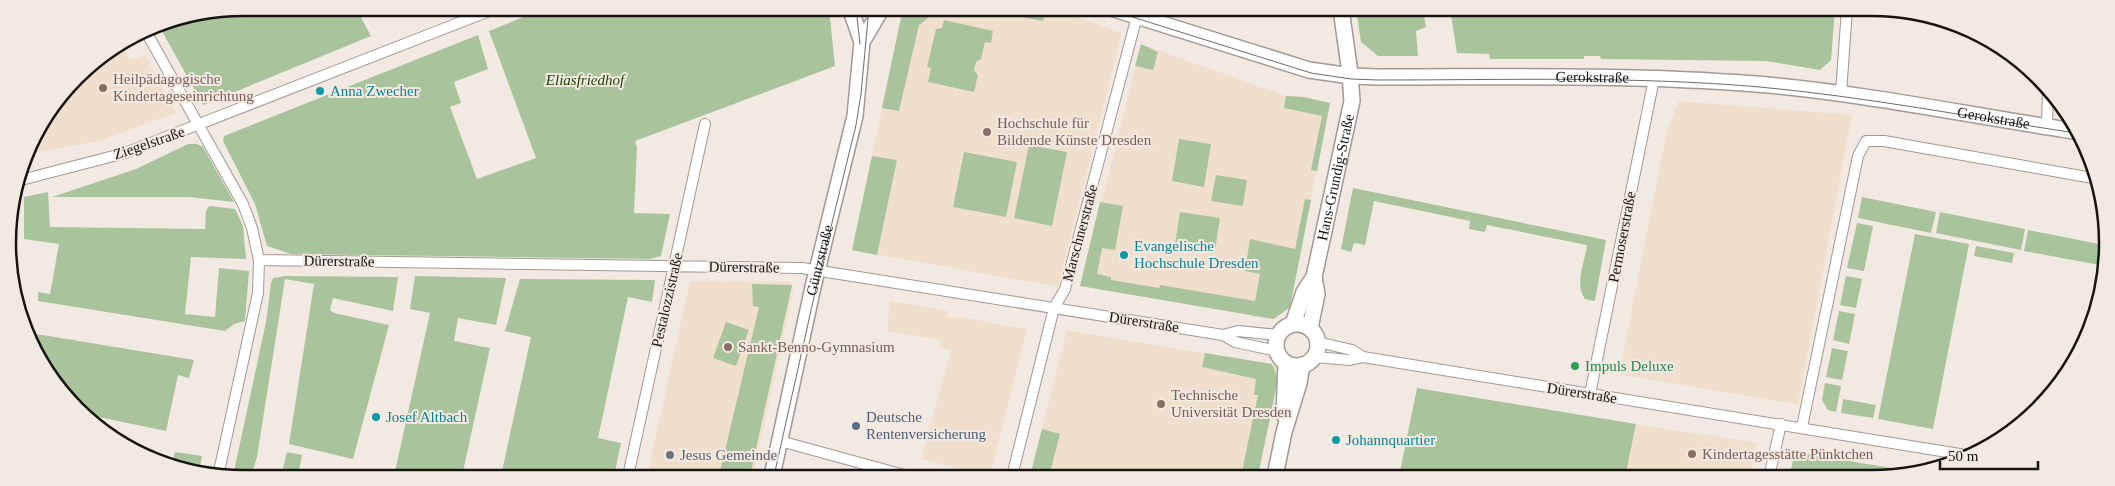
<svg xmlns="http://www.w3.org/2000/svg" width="2115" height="486" viewBox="0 0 2115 486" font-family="'Times New Roman',serif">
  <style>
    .education { fill: #f0dfcd }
    .green { fill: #a9c49d }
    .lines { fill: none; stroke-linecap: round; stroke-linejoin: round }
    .street-casing { stroke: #a19992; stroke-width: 12 }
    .secondary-casing { stroke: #a19992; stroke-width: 18 }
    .street { stroke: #fff; stroke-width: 10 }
    .secondary { stroke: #fff; stroke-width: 15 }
    .tram { stroke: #706b66; stroke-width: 1 }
    .education-dot { fill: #8d6e63; stroke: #f2eae2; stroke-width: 2 }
    .culture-dot { fill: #0f9aa8; stroke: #f2eae2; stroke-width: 2 }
    .leisure-dot { fill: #2e9e5b; stroke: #f2eae2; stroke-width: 2 }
    .service-dot { fill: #5c6f8a; stroke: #f2eae2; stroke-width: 2 }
    .worship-dot { fill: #6b7280; stroke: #f2eae2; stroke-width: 2 }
    .labels { text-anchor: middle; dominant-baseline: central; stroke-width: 4; stroke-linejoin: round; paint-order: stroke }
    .education-label { font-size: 15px; fill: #785e54; stroke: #f2eae2; text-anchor: start }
    .street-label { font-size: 15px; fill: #171411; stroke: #f2eae2 }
    .park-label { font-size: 15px; font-style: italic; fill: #1b4200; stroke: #f2eae2 }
    .culture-label { font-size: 15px; fill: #0d838f; stroke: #f2eae2; text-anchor: start }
    .leisure-label { font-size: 15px; fill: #27864d; stroke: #f2eae2; text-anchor: start }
    .service-label { font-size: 15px; fill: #4e5e75; stroke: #f2eae2; text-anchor: start }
    .worship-label { font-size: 15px; fill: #5b616d; stroke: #f2eae2; text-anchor: start }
    .rim { fill: none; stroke: #171411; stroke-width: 2.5 }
  </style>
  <rect width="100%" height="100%" fill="#f2eae2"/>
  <!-- education -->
  <path class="education" d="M903,8L1054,9L1122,33L1058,287L852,250Z
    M123,44L130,60L145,55L176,113L99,141L28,154L32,139L88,66Z
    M1141,44L1286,96L1304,97L1330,103L1290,307L1274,319L1080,286Z
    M1679,101L1852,115L1798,405L1619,374L1667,130Z
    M690,281L789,282L794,287L753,476H647Z
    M890,301L949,311L947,316L952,318H955V316L1027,329L990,476L921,459L951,350L940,348L942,340L887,331Z
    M1067,330L1281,366L1258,476H1030Z
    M1636,424L1757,443L1750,477H1625Z"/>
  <!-- green -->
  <path class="green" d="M243,8H356L371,36L203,105L158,24Z
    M546,8H829L835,66L635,141L637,148L634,213L670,214L661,256L650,259L291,254L267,246L255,204L223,141L224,136L478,35L488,69L454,82L461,103L450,107L477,179L536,158L489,31Z
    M903,8H941L919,25L899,111L882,108Z
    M970,8H1047L1043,21Z
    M1356,9H1423L1426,27L1416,31L1418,56H1378L1361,42Z
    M1450,9H1835L1831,60L1820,70L1766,61L1601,59L1600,56H1584V59H1490L1489,54L1457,53Z
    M944,20L993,31L991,43L985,42L981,59L976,62L974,70L978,75L974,92L928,82L931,68L927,67L936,29L942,28Z
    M1141,44L1158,52L1153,70L1135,66Z
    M1286,96L1304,97L1330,103L1317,171L1311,170L1322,116L1284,108Z
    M1179,139L1211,144L1204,187L1172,181Z
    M188,144H197L203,147L234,202L189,197H52L136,169Z
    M1029,145L1067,152L1052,226L1014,218Z
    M964,152L1017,162L1006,217L953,207Z
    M872,156L897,160L877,255L852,250Z
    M1216,175L1247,180L1243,206L1211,201Z
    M1353,188L1606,240L1595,301L1585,299C1574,284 1585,262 1587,245L1487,225L1485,232L1469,229L1470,221L1374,201L1365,245L1354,243L1351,252L1341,249Z
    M48,192L50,227L205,229L206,211L209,206L235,209L243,226L246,259L191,257L185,314L215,317L219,268L249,271L245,321L234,324L225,331L38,301V292L50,294L59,244L24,239V197Z
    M1862,197L1936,212L1931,233L1858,218Z
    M1305,199L1311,200L1290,307L1274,319L1080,286L1100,202L1123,206L1115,250L1102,248L1097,274L1111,277V280L1159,288L1160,285L1255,301L1260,274L1245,271L1250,239L1295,249Z
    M1180,212L1220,218L1215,250L1175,244Z
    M1940,212L2025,229L2021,250L1936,233Z
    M1857,223L1873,226L1864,271L1847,268Z
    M2028,230L2104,245L2105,266L2024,251Z
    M1915,234L1969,244L1933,429L1878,419Z
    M1976,246L2014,253L2012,263L1974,256Z
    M285,276L398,277L393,311L333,298L330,310L334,313L389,325L353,459L289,444L314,284L285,279L257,457L251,476H233L266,322L271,283L273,278Z
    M415,276L506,278L496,325L458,318L454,341L490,348L462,476H394L430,313L410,309Z
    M1846,276L1862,279L1856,308L1840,305Z
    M520,279L655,280L652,302L628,297L598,438L621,443L614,476H501L531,337L505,331Z
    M752,284L792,285L750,476H719L759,307L753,306Z
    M1839,311L1855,314L1849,344L1833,340Z
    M726,322L749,330L736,366L713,358Z
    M30,333L194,360L189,378L178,375L166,431L89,415L56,387Z
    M1832,348L1848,351L1842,380L1826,377Z
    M1205,353L1272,364L1278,379L1258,476H1241L1258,395H1254L1256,379L1202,367Z
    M1825,383L1841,386L1836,412L1828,410L1822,400Z
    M1417,388L1636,424L1625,477L1399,476Z
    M1843,399L1876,405L1873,418L1841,413Z
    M1042,429L1060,434L1049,476H1030Z
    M175,452L202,456L199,472L172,463Z
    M287,452L302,455L298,476H281Z
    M1794,452L1916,472L1902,477H1790Z"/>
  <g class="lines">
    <defs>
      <path id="street" d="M145,30L243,204L252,228L259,260L258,293L218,476
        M1841,93L1847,9
        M2047,126L2048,90
        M21,180L125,153L497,8
        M9,238V222
        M259,260L802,268L1223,335L1235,342L1277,351
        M1223,335L1238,331L1278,335
        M1318,342L1352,350L1363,357
        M1315,357L1350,360L1363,357L1972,456
        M1590,394L1654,79
        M1802,427L1858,156L1866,141H1884L2098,179
        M780,441L908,476
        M628,476L705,124
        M1012,476L1054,308L1065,289L1137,16
        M1769,477L1781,424"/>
      <g id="secondary">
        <path id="s1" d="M1114,9L1309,70L1351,76L1378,77C1504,77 1631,74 1756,84C1863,93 1968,115 2074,131"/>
        <path d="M862,42L882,8"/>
        <path d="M1293,324L1304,292L1314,277"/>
        <circle cx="1297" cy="345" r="21"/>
        <path id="s2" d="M1310,328L1317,294L1314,277L1352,101L1350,73L1341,9"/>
        <path d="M1284,415L1286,363"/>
        <path id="s3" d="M772,476L813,287L855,116L862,42L850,8"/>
        <path d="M1275,476L1284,432L1299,383L1302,365"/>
      </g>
    </defs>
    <!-- street casing -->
    <use href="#street" class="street-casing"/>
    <!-- secondary casing -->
    <use href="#secondary" class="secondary-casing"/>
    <!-- street -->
    <use href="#street" class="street"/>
    <!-- secondary -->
    <use href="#secondary" class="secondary"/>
    <!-- tram -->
    <path class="tram" d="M856,8L860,44
      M1107,9L1311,73L1351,79L1378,80C1505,80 1634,76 1760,87C1866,97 1971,117 2075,133
      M774,476L816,288L856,125L861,94L869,8"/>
  </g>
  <!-- markers -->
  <g class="education-dot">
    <circle cx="103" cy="88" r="5"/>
    <circle cx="987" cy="132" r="5"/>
    <circle cx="728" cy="347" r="5"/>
    <circle cx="1161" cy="404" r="5"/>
    <circle cx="1692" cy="454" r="5"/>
  </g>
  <g class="culture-dot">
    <circle cx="320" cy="91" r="5"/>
    <circle cx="1124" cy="255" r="5"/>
    <circle cx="376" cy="417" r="5"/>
    <circle cx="1336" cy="440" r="5"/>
  </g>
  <circle class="leisure-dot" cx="1575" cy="366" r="5"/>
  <circle class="service-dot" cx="856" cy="426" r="5"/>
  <circle class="worship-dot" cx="670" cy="455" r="5"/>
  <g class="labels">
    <!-- education labels -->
    <g class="education-label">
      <text x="113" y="79">Heilpädagogische<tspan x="113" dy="17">Kindertageseinrichtung</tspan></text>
      <text x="997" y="123">Hochschule für<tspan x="997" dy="17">Bildende Künste Dresden</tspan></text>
      <text x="738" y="347">Sankt-Benno-Gymnasium</text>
      <text x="1171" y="395">Technische<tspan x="1171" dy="17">Universität Dresden</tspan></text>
      <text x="1702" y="454">Kindertagesstätte Pünktchen</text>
    </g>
    <!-- street labels -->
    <g class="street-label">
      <text stroke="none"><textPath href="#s1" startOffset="488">Gerokstraße</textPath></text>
      <text stroke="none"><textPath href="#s1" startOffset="892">Gerokstraße</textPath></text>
      <text transform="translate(149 143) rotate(-19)">Ziegelstraße</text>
      <text stroke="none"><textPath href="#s2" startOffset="154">Hans-Grundig-Straße</textPath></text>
      <text transform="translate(1080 233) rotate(-75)">Marschnerstraße</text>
      <text transform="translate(1622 237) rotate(-79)">Permoserstraße</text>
      <text stroke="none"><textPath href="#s3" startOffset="221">Güntzstraße</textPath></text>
      <text transform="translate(339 261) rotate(1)">Dürerstraße</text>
      <text transform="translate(744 267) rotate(1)">Dürerstraße</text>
      <text transform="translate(667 300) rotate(-77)">Pestalozzistraße</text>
      <text transform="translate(1144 322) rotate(9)">Dürerstraße</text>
      <text transform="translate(1582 393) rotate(9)">Dürerstraße</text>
    </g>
    <!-- park labels -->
    <g class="park-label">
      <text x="585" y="80">Eliasfriedhof</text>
    </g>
    <!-- culture labels -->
    <g class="culture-label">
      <text x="330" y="91">Anna Zwecher</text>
      <text x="1134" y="246">Evangelische<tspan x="1134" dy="17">Hochschule Dresden</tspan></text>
      <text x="386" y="417">Josef Altbach</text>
      <text x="1346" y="440">Johannquartier</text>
    </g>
    <!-- leisure labels -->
    <g class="leisure-label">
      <text x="1585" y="366">Impuls Deluxe</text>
    </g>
    <!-- service labels -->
    <g class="service-label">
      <text x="866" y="417">Deutsche<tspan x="866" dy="17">Rentenversicherung</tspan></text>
    </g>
    <!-- worship labels -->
    <g class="worship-label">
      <text x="680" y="455">Jesus Gemeinde</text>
    </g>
  </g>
  <!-- crop -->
  <path d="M0 0H2115V486H0ZM243 16H1872A227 227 0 0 1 2099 243V243A227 227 0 0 1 1872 470H243A227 227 0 0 1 16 243V243A227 227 0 0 1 243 16Z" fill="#f2eae2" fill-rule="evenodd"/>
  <path class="rim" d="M243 16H1872A227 227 0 0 1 2099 243V243A227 227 0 0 1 1872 470H243A227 227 0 0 1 16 243V243A227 227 0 0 1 243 16Z"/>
  <!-- scale -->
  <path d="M1940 461v8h98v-8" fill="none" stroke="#171411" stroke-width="2.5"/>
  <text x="1948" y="461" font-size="15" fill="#171411" stroke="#f2eae2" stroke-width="4" paint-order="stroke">50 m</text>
</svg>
